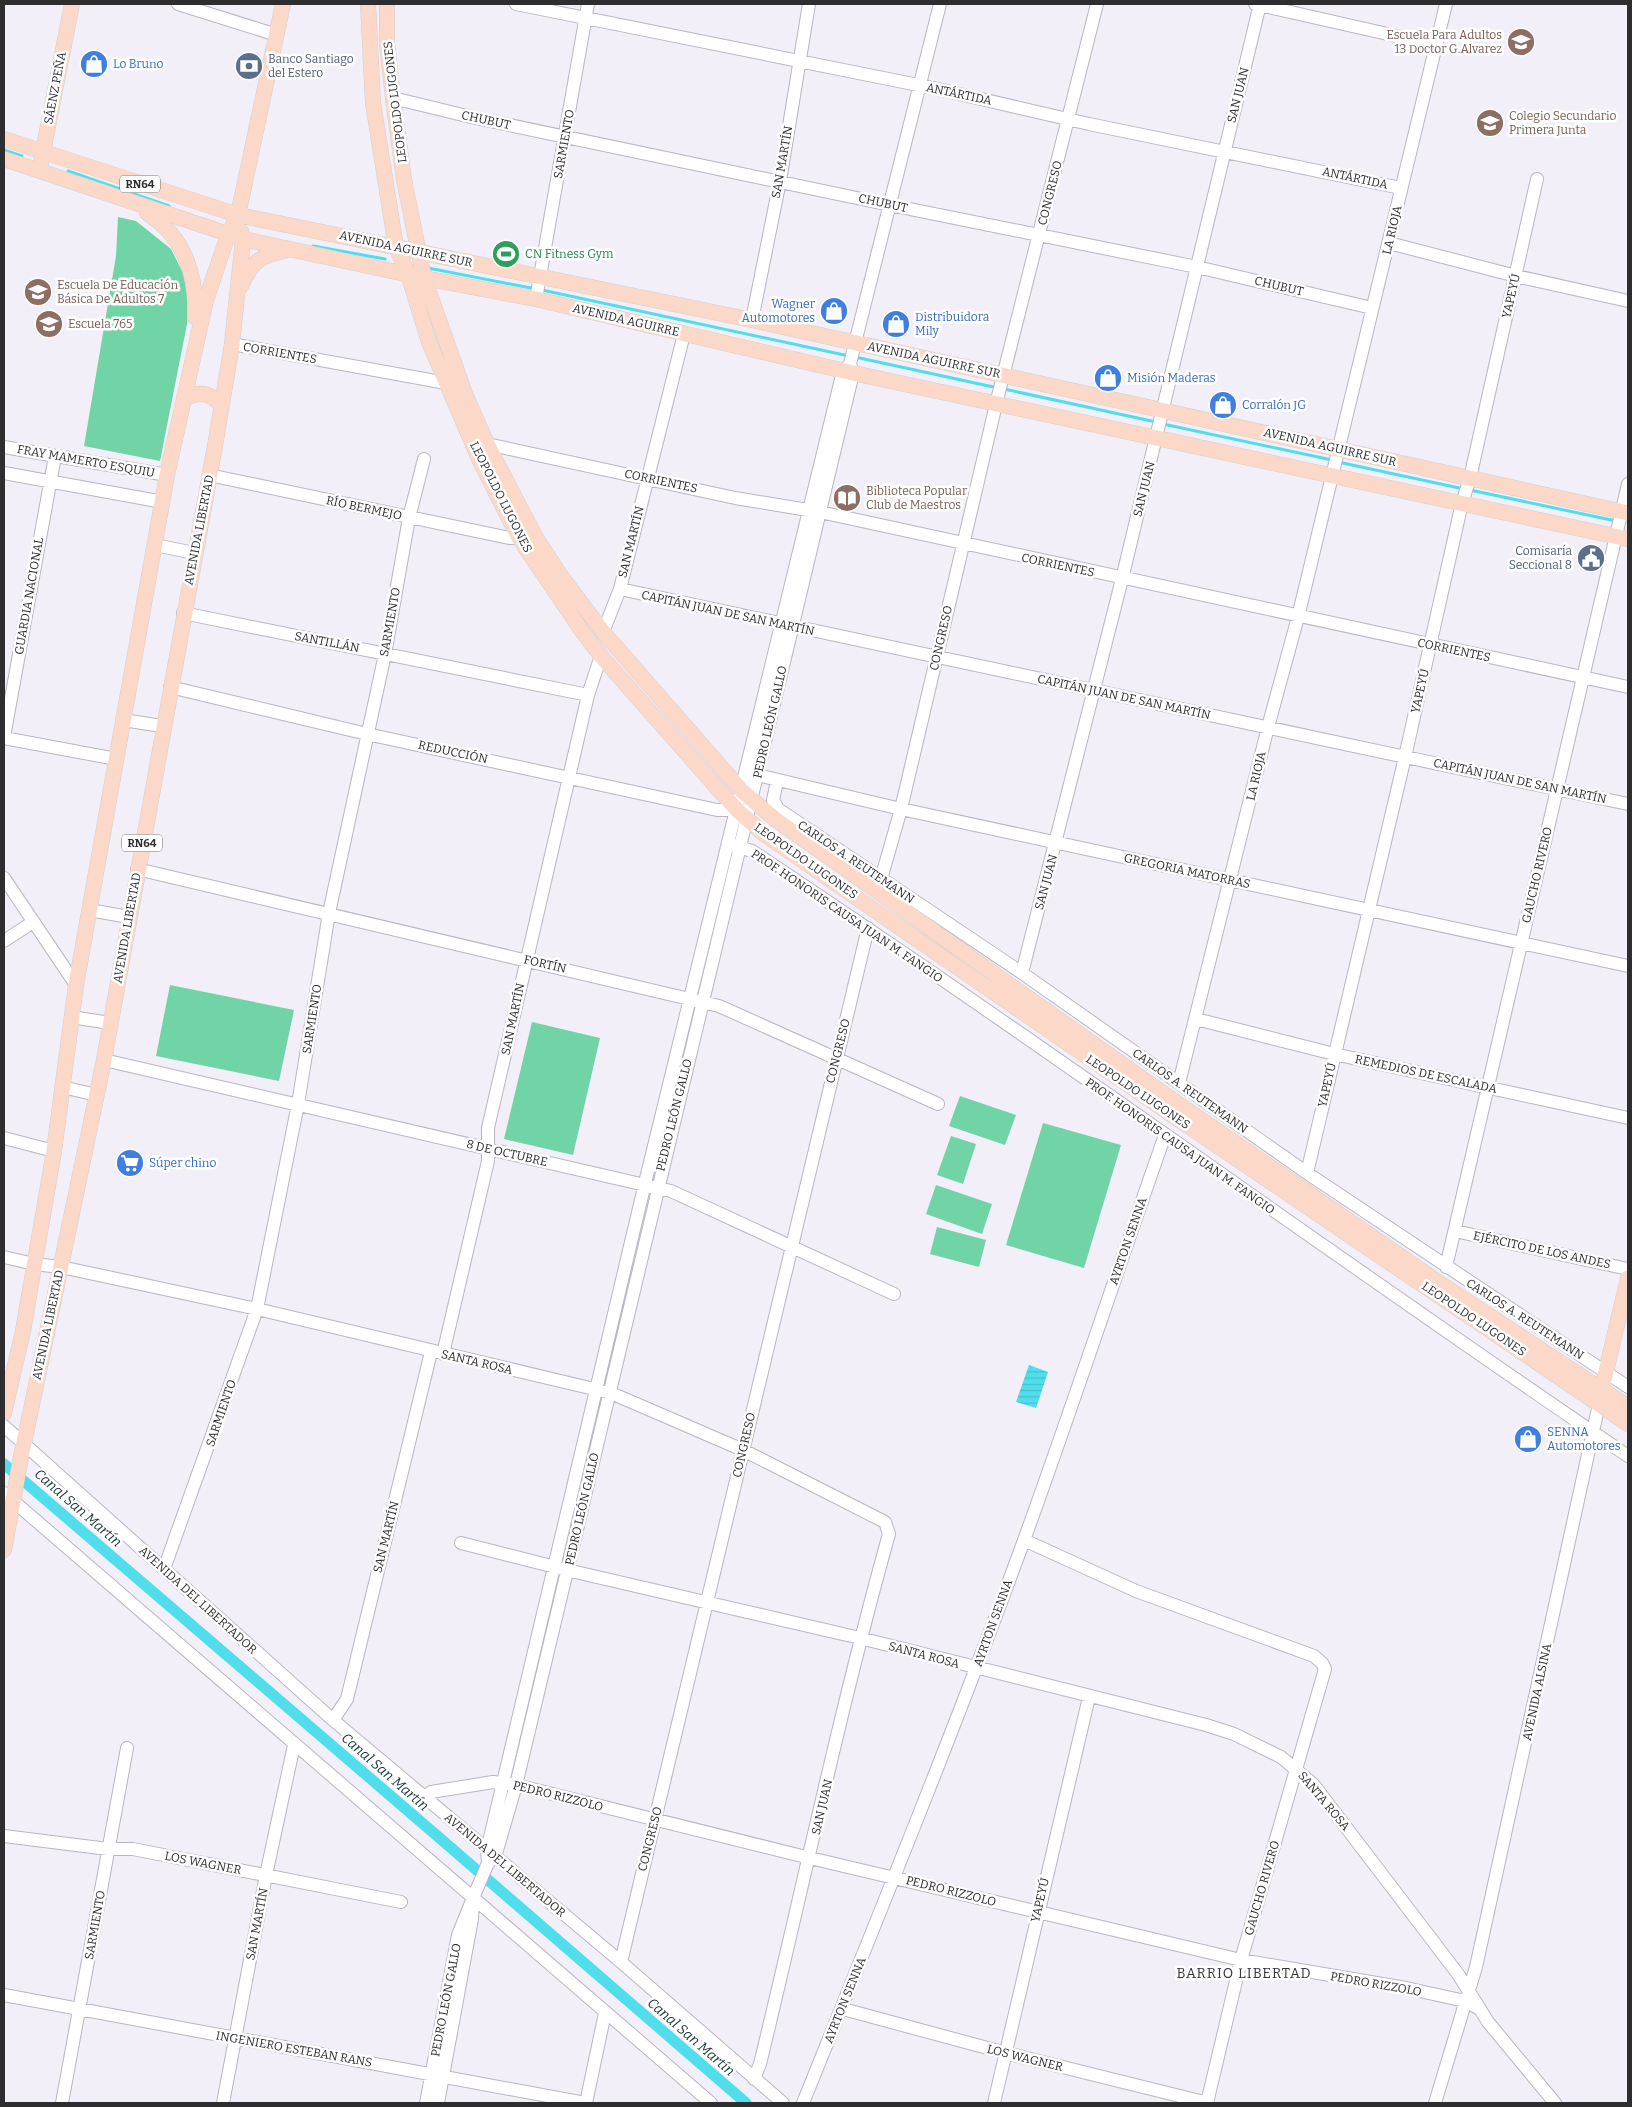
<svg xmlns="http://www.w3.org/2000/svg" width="1632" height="2107" viewBox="0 0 1632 2107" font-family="Bitter,serif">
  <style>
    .park { fill: #71d4a6 }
    .water { fill: url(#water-rules) }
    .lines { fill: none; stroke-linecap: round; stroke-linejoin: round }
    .stream { stroke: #50deec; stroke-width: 3 }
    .canal { stroke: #50deec; stroke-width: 11 }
    .minor-casing { stroke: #b9b6bf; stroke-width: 14 }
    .major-casing { stroke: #d1d1d1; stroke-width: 16 }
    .minor { stroke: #fff; stroke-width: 12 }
    .major { stroke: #fbd8c8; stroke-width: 15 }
    .labels { text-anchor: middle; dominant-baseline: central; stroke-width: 5; stroke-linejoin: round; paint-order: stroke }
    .shield { fill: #fff; stroke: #6d6c6e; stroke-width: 1 }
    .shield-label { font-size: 11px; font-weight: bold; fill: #2e2d30 }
    .education-label { font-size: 12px; fill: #785e54; stroke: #fff; text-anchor: start }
    .service-label { font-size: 12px; fill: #4e5e75; stroke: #fff; text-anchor: start }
    .shop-label { font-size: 12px; fill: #366cbe; stroke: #fff; text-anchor: start }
    .street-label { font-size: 12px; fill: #2e2d30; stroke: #fff }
    .leisure-label { font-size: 12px; fill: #27864d; stroke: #fff; text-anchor: start }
    .water-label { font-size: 14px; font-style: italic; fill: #233b3e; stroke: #fff }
    .neighbourhood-label { font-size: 14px; letter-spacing: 1px; fill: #37353c; stroke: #fff }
  </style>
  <defs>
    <pattern id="water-rules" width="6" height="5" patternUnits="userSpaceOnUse" patternTransform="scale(1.25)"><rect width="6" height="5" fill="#50deec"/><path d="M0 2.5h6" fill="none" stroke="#46bfcb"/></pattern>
  </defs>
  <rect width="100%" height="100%" fill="#f2eff9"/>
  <!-- park -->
  <path class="park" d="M118,217L136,221L171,249L188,283L187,324L160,461L84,446L116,256Z
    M170,985L294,1010L279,1081L156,1056Z
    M532,1022L600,1038L573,1155L504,1139Z
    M960,1096L1016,1115L1005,1145L949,1126Z
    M1043,1123L1121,1145L1084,1268L1006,1245Z
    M951,1136L976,1144L963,1184L937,1175Z
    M936,1185L992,1204L982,1234L926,1214Z
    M937,1227L986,1240L979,1267L930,1254Z"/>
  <!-- water -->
  <path class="water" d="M1029,1365L1048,1372L1036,1408L1016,1402Z"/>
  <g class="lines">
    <!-- stream -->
    <path class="stream" d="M4,150L22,156
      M68,171L169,206
      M313,246L385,259
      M428,268L536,289
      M542,290L849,356
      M855,357L998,388
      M1004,389L1156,422
      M1163,424L1332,460
      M1338,462L1464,489
      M1470,490L1616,521"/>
    <!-- canal -->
    <path class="canal" d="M4,1464L435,1834L746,2103"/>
    <defs>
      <path id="minor" d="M178,4L277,35
        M516,4L938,89L1089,124L1401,188
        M1255,4L1436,45
        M393,98L471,117L890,205L1197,267L1372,308
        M1389,243L1516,276L1628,301
        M536,299L588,4
        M752,320L780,181L809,4
        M232,344L446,383
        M850,364L843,371L645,1183L487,1850L488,1863L495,1857L516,1785L853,373L850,364L855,343L940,4
        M487,444L735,498L820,512L1628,687
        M4,447L167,475
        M4,473L163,502
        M209,475L509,538H519
        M155,545L194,553
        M620,589C956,663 1292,733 1628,804
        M183,613L588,695
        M603,632L620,589L684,334
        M170,687L367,734L717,810H737
        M123,720L162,726
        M4,737L55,456
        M4,738L116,759
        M749,773L901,809L1628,966
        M777,781L773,800L778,809L1022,973L1307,1173L1628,1387
        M733,845L752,851C1048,1047 1334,1257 1628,1456
        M137,869L719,1006L938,1104
        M4,878L76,985
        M881,879L901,809L998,396L1097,4
        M89,910L129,917
        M4,941L33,922
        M1022,973L1122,579L1260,4
        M71,1017L110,1023
        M1196,1019L1334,1054L1628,1118
        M104,1060L671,1191L894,1294
        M1179,1083L1268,727L1298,617L1446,4
        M62,1087L97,1095
        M4,1138L54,1151
        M1307,1173L1405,757L1462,503L1470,478L1537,179
        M1455,1231L1628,1269
        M4,1257L34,1264L61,1267L257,1309L611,1393L743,1450L885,1522L889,1534C840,1709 803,1887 760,2064L754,2079
        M1446,1267L1628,484
        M443,1354L488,1161V1128L588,695L601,656
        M4,1426L333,1720L621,1962L783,2103
        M4,1493L711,2103
        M1024,1540L1136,1591L1314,1656L1322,1663L1325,1669L1241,1960L1207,2103
        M461,1543L567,1570L860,1638L1206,1725L1234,1734L1281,1757L1313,1784L1458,1974L1488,2022L1555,2103
        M164,1569L257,1309L298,1104L329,913L385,654L409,518L424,459
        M333,1720L347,1699L431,1352
        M424,1798L431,1792L493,1782L516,1785L810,1858L1241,1960L1406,1988L1465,2001L1478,2008
        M4,1836L108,1849H133L401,1902
        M473,1898L488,1863
        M621,1962C703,1617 784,1272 868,928
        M4,1995L585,2103
        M843,2009L1006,2053L1208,2103
        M62,2103L127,1748
        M223,2103L266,1875L294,1745
        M426,2103L458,1935L473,1898L472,1919L438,2103
        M586,2103L605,2013
        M803,2103C878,1917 954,1731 1023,1543C1072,1408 1117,1271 1165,1135
        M994,2103L1089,1697
        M1435,2103L1476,1967L1599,1404"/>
      <path id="major" d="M368,4L373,103L396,247L408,274L429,342L480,461L519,538L582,631L601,656L720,791L737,810L764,834L1169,1113L1628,1424
        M387,4V43L393,98L404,180L424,278L465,394L487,444L535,536L561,576L603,632L742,791L775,819L1174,1101L1441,1284L1628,1407
        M4,139L238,215L752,320L1628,513
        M4,159L243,239L424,278L536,299L853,373L1628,539
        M41,162L72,4
        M147,213C184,236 197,275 195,317
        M241,286C252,260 261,256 287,250
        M184,399C201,391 207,392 221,404
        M1600,1397L1628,1278
        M4,1413L23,1331L54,1151L76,985L167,475L206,300L228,235L238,215L283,4
        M4,1550L21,1457L104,1060L215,446L232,344L243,239L241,231"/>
    </defs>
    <!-- minor casing -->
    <use href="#minor" class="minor-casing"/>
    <!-- major casing -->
    <use href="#major" class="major-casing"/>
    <!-- minor -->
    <use href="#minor" class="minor"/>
    <!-- major -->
    <use href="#major" class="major"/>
  </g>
  <!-- icons -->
  <defs>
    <symbol id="school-disc" viewBox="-11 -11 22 22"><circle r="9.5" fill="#8d6e63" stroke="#fff"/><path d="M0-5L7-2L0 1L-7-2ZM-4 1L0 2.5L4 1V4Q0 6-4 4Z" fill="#fff"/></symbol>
    <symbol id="shop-disc" viewBox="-11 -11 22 22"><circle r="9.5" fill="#3f7fe0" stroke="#fff"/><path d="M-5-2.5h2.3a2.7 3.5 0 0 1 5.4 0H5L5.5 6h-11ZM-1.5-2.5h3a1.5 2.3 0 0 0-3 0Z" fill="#fff"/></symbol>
    <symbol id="bank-disc" viewBox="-11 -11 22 22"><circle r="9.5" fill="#5c6f8a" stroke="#fff"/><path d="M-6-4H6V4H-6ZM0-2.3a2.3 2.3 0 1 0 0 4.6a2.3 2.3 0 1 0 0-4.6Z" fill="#fff"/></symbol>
    <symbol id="stadium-disc" viewBox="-11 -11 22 22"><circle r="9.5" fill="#2e9e5b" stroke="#fff"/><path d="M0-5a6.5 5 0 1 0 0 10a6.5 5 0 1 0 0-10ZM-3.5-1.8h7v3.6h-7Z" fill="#fff"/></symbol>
    <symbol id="library-disc" viewBox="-11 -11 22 22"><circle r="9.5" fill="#8d6e63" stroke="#fff"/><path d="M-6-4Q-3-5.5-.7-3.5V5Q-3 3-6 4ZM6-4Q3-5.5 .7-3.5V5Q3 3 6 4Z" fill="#fff"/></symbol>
    <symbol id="civic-disc" viewBox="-11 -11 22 22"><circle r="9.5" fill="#5c6f8a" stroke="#fff"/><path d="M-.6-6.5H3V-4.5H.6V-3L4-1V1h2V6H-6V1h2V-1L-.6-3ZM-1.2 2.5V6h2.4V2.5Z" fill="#fff"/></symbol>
    <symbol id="supermarket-disc" viewBox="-11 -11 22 22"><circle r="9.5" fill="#3f7fe0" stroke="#fff"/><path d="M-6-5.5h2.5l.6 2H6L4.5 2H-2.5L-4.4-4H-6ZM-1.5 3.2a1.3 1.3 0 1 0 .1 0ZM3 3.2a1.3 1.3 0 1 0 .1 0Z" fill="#fff"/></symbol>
  </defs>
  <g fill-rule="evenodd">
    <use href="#school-disc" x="1505" y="26" width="32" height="32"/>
    <use href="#shop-disc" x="78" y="48" width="32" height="32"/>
    <use href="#bank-disc" x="233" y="50" width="32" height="32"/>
    <use href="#school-disc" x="1474" y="107" width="32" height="32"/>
    <use href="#stadium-disc" x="490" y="238" width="32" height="32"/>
    <use href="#school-disc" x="22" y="276" width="32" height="32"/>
    <use href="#shop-disc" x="818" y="295" width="32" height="32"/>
    <use href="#school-disc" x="33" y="308" width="32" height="32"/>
    <use href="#shop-disc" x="880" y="308" width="32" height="32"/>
    <use href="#shop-disc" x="1092" y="362" width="32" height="32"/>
    <use href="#shop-disc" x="1207" y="389" width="32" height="32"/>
    <use href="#library-disc" x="831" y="482" width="32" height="32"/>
    <use href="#civic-disc" x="1575" y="542" width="32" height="32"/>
    <use href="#supermarket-disc" x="114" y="1147" width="32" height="32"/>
    <use href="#shop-disc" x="1512" y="1423" width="32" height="32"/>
  </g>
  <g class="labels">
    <!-- shield labels -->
    <g class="shield">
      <rect x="120" y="175.5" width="40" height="17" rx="4"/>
      <rect x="122" y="834.5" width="40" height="17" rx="4"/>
    </g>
    <g class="shield-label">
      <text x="140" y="184">RN64</text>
      <text x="142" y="843">RN64</text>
    </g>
    <!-- education labels -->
    <g class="education-label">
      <text x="1502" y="35" text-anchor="end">Escuela Para Adultos<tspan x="1502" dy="14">13 Doctor G.Alvarez</tspan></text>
      <text x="1509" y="116">Colegio Secundario<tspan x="1509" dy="14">Primera Junta</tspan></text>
      <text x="57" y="285">Escuela De Educación<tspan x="57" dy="14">Básica De Adultos 7</tspan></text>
      <text x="68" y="324">Escuela 765</text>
      <text x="866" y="491">Biblioteca Popular<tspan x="866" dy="14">Club de Maestros</tspan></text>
    </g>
    <!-- service labels -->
    <g class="service-label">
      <text x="268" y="59">Banco Santiago<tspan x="268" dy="14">del Estero</tspan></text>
      <text x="1572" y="551" text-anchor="end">Comisaría<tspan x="1572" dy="14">Seccional 8</tspan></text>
    </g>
    <!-- shop labels -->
    <g class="shop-label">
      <text x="113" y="64">Lo Bruno</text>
      <text x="815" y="304" text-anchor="end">Wagner<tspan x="815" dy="14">Automotores</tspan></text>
      <text x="915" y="317">Distribuidora<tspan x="915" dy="14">Mily</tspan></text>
      <text x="1127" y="378">Misión Maderas</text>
      <text x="1242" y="405">Corralón JG</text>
      <text x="149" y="1163">Súper chino</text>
      <text x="1547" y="1432">SENNA<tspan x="1547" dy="14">Automotores</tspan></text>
    </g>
    <!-- street labels -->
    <g class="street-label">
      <text transform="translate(55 88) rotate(-79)">SÁENZ PEÑA</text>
      <text transform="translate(959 94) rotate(12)">ANTÁRTIDA</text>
      <text transform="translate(1238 95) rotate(-76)">SAN JUAN</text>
      <text transform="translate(395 102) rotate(-97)">LEOPOLDO LUGONES</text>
      <text transform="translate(486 120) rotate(12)">CHUBUT</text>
      <text transform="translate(564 144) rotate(-80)">SARMIENTO</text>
      <text transform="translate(782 162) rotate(-80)">SAN MARTÍN</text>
      <text transform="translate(1355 178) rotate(12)">ANTÁRTIDA</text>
      <text transform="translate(1050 193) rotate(-76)">CONGRESO</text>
      <text transform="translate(883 203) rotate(12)">CHUBUT</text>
      <text transform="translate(1392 230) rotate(-77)">LA RIOJA</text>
      <text transform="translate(406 249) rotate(12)">AVENIDA AGUIRRE SUR</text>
      <text transform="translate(1279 286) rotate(13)">CHUBUT</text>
      <text transform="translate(1511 296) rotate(-77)">YAPEYÚ</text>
      <text transform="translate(626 320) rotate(13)">AVENIDA AGUIRRE</text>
      <text transform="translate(280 353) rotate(10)">CORRIENTES</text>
      <text transform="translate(934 360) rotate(12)">AVENIDA AGUIRRE SUR</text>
      <text transform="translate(1330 447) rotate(13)">AVENIDA AGUIRRE SUR</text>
      <text transform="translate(86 461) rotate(10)">FRAY MAMERTO ESQUIU</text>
      <text transform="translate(661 481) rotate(12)">CORRIENTES</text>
      <text transform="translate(1144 489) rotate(-76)">SAN JUAN</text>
      <text transform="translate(501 497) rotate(63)">LEOPOLDO LUGONES</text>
      <text transform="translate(364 508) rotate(12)">RÍO BERMEJO</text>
      <text transform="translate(199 530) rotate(-79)">AVENIDA LIBERTAD</text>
      <text transform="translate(631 542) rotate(-76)">SAN MARTÍN</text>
      <text transform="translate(1058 565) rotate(12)">CORRIENTES</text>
      <text transform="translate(29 596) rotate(-80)">GUARDIA NACIONAL</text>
      <text transform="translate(728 613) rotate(12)">CAPITÁN JUAN DE SAN MARTÍN</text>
      <text transform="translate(390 622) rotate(-80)">SARMIENTO</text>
      <text transform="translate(941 638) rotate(-77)">CONGRESO</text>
      <text transform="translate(327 642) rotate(11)">SANTILLÁN</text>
      <text transform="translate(1454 650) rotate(12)">CORRIENTES</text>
      <text transform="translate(1420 691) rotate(-77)">YAPEYÚ</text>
      <text transform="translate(1124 697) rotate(12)">CAPITÁN JUAN DE SAN MARTÍN</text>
      <text transform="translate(770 722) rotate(-77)">PEDRO LEÓN GALLO</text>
      <text transform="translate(453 752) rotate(12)">REDUCCIÓN</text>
      <text transform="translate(1256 776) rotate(-77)">LA RIOJA</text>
      <text transform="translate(1520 781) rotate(12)">CAPITÁN JUAN DE SAN MARTÍN</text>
      <text transform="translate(806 861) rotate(35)">LEOPOLDO LUGONES</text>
      <text transform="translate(856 862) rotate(34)">CARLOS A. REUTEMANN</text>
      <text transform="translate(1187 871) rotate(12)">GREGORIA MATORRAS</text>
      <text transform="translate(1537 875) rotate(-77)">GAUCHO RIVERO</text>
      <text transform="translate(1046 882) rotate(-75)">SAN JUAN</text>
      <text transform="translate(847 916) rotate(34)">PROF. HONORIS CAUSA JUAN M. FANGIO</text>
      <text transform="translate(127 928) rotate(-80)">AVENIDA LIBERTAD</text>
      <text transform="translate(545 964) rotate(13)">FORTÍN</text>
      <text transform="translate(312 1019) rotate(-81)">SARMIENTO</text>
      <text transform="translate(513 1019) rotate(-78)">SAN MARTÍN</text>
      <text transform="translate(838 1051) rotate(-76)">CONGRESO</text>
      <text transform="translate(1426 1074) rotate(12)">REMEDIOS DE ESCALADA</text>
      <text transform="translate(1327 1085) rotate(-77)">YAPEYÚ</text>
      <text transform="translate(1190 1091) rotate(35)">CARLOS A. REUTEMANN</text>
      <text transform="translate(1138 1092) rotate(34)">LEOPOLDO LUGONES</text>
      <text transform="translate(674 1115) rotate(-76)">PEDRO LEÓN GALLO</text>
      <text transform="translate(1180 1146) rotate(35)">PROF. HONORIS CAUSA JUAN M. FANGIO</text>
      <text transform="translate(507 1153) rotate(13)">8 DE OCTUBRE</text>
      <text transform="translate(1128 1241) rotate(-71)">AYRTON SENNA</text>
      <text transform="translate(1542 1250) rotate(12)">EJÉRCITO DE LOS ANDES</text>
      <text transform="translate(1474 1319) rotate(34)">LEOPOLDO LUGONES</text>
      <text transform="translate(1525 1319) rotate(33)">CARLOS A. REUTEMANN</text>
      <text transform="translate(48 1325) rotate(-78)">AVENIDA LIBERTAD</text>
      <text transform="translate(477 1362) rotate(13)">SANTA ROSA</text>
      <text transform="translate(221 1413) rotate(-71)">SARMIENTO</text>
      <text transform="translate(744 1445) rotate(-77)">CONGRESO</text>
      <text transform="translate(582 1509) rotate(-77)">PEDRO LEÓN GALLO</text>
      <text transform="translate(386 1537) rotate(-76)">SAN MARTÍN</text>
      <text transform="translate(198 1600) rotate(42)">AVENIDA DEL LIBERTADOR</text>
      <text transform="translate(993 1623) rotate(-70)">AYRTON SENNA</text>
      <text transform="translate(924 1655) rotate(15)">SANTA ROSA</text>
      <text transform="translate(1537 1692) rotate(-78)">AVENIDA ALSINA</text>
      <text transform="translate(558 1796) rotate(14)">PEDRO RIZZOLO</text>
      <text transform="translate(1324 1801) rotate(50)">SANTA ROSA</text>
      <text transform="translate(822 1807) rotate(-77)">SAN JUAN</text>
      <text transform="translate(650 1839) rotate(-76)">CONGRESO</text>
      <text transform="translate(203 1863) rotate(11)">LOS WAGNER</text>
      <text transform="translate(505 1865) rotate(40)">AVENIDA DEL LIBERTADOR</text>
      <text transform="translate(1262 1888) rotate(-74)">GAUCHO RIVERO</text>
      <text transform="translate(951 1891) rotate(14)">PEDRO RIZZOLO</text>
      <text transform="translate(1040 1900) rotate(-77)">YAPEYÚ</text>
      <text transform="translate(257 1924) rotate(-79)">SAN MARTÍN</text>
      <text transform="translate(95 1925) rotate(-80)">SARMIENTO</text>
      <text transform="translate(1376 1984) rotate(10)">PEDRO RIZZOLO</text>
      <text transform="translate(446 2000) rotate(-79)">PEDRO LEÓN GALLO</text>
      <text transform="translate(845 2000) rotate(-68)">AYRTON SENNA</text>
      <text transform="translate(294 2049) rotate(10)">INGENIERO ESTEBAN RANS</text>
      <text transform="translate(1025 2058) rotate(14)">LOS WAGNER</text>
    </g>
    <!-- leisure labels -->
    <g class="leisure-label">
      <text x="525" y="254">CN Fitness Gym</text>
    </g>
    <!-- water labels -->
    <g class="water-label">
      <text transform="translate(78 1508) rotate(41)">Canal San Martín</text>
      <text transform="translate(385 1772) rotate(41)">Canal San Martín</text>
      <text transform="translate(691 2037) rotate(41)">Canal San Martín</text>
    </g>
    <!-- neighbourhood labels -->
    <g class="neighbourhood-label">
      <text x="1244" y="1973">BARRIO LIBERTAD</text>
    </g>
  </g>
  <!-- border -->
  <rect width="1632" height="2107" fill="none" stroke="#2e2d30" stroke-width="10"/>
</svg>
